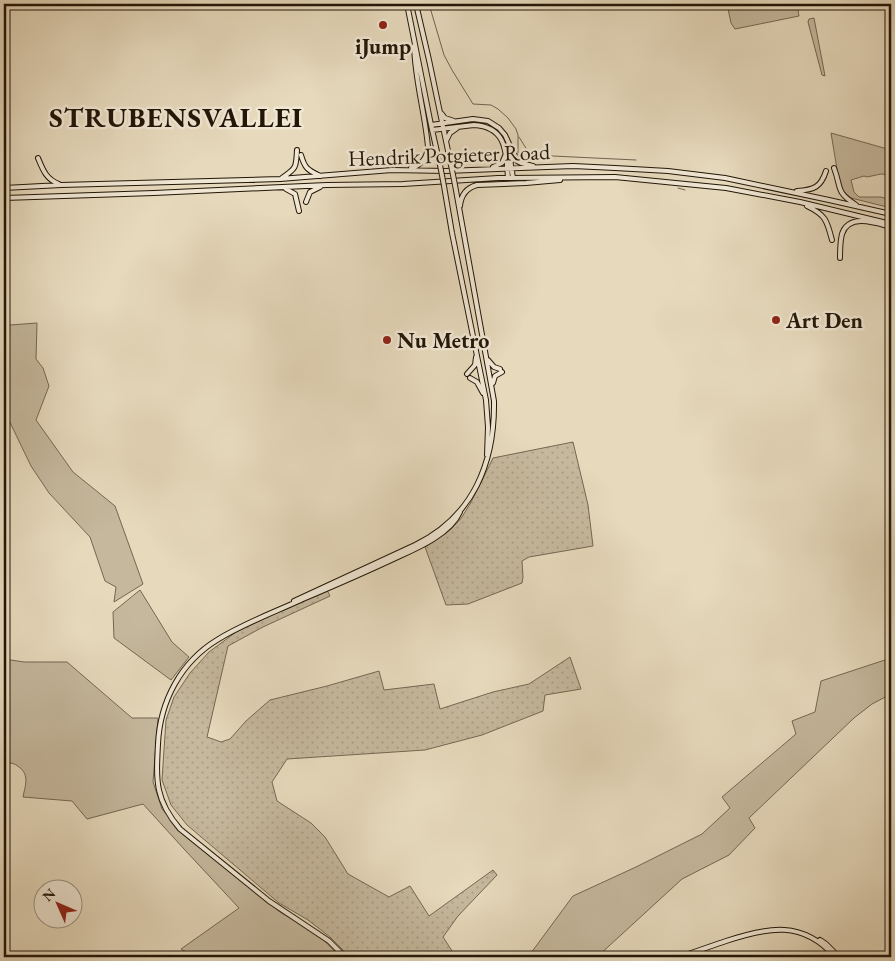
<svg xmlns="http://www.w3.org/2000/svg" width="895" height="961" viewBox="0 0 895 961" font-family="'EB Garamond',serif">
  <style>
    .grass { fill: url(#grass-dots); stroke: #746752 }
    .park { fill: #c5b89d; stroke: #746752 }
    .lines { fill: none; stroke-linecap: round; stroke-linejoin: round }
    .stream { stroke: #6f634e; stroke-width: 1 }
    .secondary-casing { stroke: #221607; stroke-width: 6 }
    .secondary { stroke: #efe6d3; stroke-width: 4 }
    .secondary-bridge-casing { stroke: #221607; stroke-width: 6; stroke-linecap: butt }
    .secondary-bridge { stroke: #efe6d3; stroke-width: 4 }
    .poi-dot { fill: #8f2418; stroke: #efe6d3; stroke-width: 2 }
    .labels { text-anchor: middle; dominant-baseline: central; stroke-width: 5; stroke-linejoin: round; paint-order: stroke }
    .poi-label { font-size: 22px; font-weight: bold; fill: #221607; stroke: #efe6d3; text-anchor: start }
    .street-label { font-size: 22px; fill: #221607; stroke: #efe6d3 }
    .district-label { font-size: 28px; font-weight: bold; letter-spacing: 1px; fill: #221607; stroke: #efe6d3 }
  </style>
  <defs>
    <pattern id="grass-dots" width="8" height="8" patternUnits="userSpaceOnUse" patternTransform="scale(1.25)"><rect width="8" height="8" fill="#c5b89d"/><path d="M2 2h.1M6 6h.1" fill="none" stroke="#a99d86" stroke-width="1.8" stroke-linecap="round"/></pattern>
  </defs>
  <rect width="100%" height="100%" fill="#e6d9bc"/>
  <filter id="stains"><feTurbulence type="fractalNoise" baseFrequency=".004" numOctaves="4"/><feColorMatrix values="0 0 0 0 .2 0 0 0 0 .09 0 0 0 0 .02 0 0 0 .5 -.17"/></filter>
  <radialGradient id="worn" r=".72"><stop offset=".6" stop-color="#630" stop-opacity="0"/><stop offset="1" stop-color="#630" stop-opacity=".3"/></radialGradient>
  <!-- grass -->
  <path class="grass" d="M573,442L588,505L593,546L529,557L522,561L523,577L522,583L468,604L446,605L425,547C438,538 453,529 462,517C474,499 483,478 493,458Z
    M327,590L330,596L263,627L228,646L207,737L221,742L230,739L246,721L270,700L327,686L379,671L384,690L434,684L440,709L493,692L529,684L570,657L581,689L545,695L543,711L482,735L425,750L287,759L272,782L277,801L311,823L325,837L348,874L389,897L410,886L429,916L493,870L497,875L458,916L443,937L456,957H350L330,937L308,920L279,903L187,825L171,805L162,780L166,720L174,697L190,673L209,652L236,632Z"/>
  <!-- park -->
  <path class="park" d="M727,4H797L799,16L735,29L731,23Z
    M814,18L825,76L822,75L808,22L809,19Z
    M831,133L891,150V175L881,174L867,177L864,176L851,180L854,192L859,197H881L891,200V208L851,198L844,193L839,181Z
    M4,314L10,325L37,323L36,359L43,368L49,386L36,420L73,472L115,506L143,584L114,602L116,587L105,581L90,537L49,493L31,466L4,410Z
    M140,590L172,642L189,657L171,680L114,638L113,612Z
    M891,658V694L872,704L854,718L749,818L755,828L729,855L682,879L597,957H528L573,896L636,867L702,834L730,808L722,797L796,734L792,721L815,712L821,681Z
    M4,659L24,662H67L132,718H158L153,782L162,809L181,831L204,851L280,912L319,935L340,957H306L301,951L291,957H194L181,949L239,908L184,849L143,804L87,819L72,801L23,797C25,786 30,775 19,767C14,763 10,762 4,764Z"/>
  <g class="lines">
    <!-- stream -->
    <path class="stream" d="M429,4L444,55L452,70L473,104L491,105L498,109L508,118L516,129L518,135V155L519,157
      M519,137L529,153L532,155L636,160
      M678,188L685,190"/>
    <defs>
      <path id="secondary" d="M407,4L431,125L440,165
        M416,4L429,60L451,165
        M441,113L445,118L454,121
        M431,125L473,119L488,121L499,128L505,135L517,161L521,163L533,166
        M432,130L474,125C507,127 506,152 508,178
        M446,141L450,133L457,128
        M508,146L513,178
        M301,155C305,169 308,170 320,176
        M38,158C43,170 46,179 59,184
        M493,167L502,163L505,156
        M411,168C422,165 427,158 428,147C425,113 415,81 414,46
        M834,168C842,189 835,191 856,205
        M282,178C297,168 296,167 297,150
        M444,186L452,233L486,400L488,427L487,455
        M4,188L61,185L280,179L392,170L446,171L573,166L615,168L668,171L725,178L829,200L891,214
        M286,189L295,194L299,211
        M797,191C814,190 821,187 826,171
        M4,198L154,193L327,185L403,184L498,178L615,177L726,188L800,202L891,224
        M306,202L310,192L320,187
        M460,206C461,195 466,188 477,185L526,183L560,180
        M807,206C826,215 827,221 832,240
        M840,258C840,250 840,242 842,234C849,213 876,223 891,227
        M488,360L494,367L500,369
        M467,374L475,365L476,357
        M470,378L477,382L483,393
        M493,383L495,376L502,372
        M294,601L415,545C473,517 495,463 494,401L455,185
        M820,940L826,944L839,957
        M345,957L329,941L269,901L180,829C155,800 156,781 158,744C160,701 181,662 217,640C244,623 275,612 303,599C336,585 368,571 400,556C420,547 451,533 460,512
        M679,957C695,952 711,946 726,941C768,927 803,920 835,957"/>
    </defs>
    <!-- secondary casing -->
    <use href="#secondary" class="secondary-casing"/>
    <!-- secondary -->
    <use href="#secondary" class="secondary"/>
    <defs>
      <path id="secondary-bridge" d="M440,165L444,186
        M451,165L455,185"/>
    </defs>
    <!-- secondary-bridge casing -->
    <use href="#secondary-bridge" class="secondary-bridge-casing"/>
    <!-- secondary-bridge -->
    <use href="#secondary-bridge" class="secondary-bridge"/>
  </g>
  <!-- markers -->
  <g class="poi-dot">
    <circle cx="383" cy="25" r="5"/>
    <circle cx="776" cy="320" r="5"/>
    <circle cx="387" cy="340" r="5"/>
  </g>
  <g class="labels">
    <!-- poi labels -->
    <g class="poi-label">
      <text x="383" y="46" text-anchor="middle">iJump</text>
      <text x="786" y="320">Art Den</text>
      <text x="397" y="340">Nu Metro</text>
    </g>
    <!-- street labels -->
    <g class="street-label">
      <text transform="translate(449 155) rotate(-2)">Hendrik Potgieter Road</text>
    </g>
    <!-- district labels -->
    <g class="district-label">
      <text x="176" y="117">STRUBENSVALLEI</text>
    </g>
  </g>
  <!-- margin -->
  <rect width="895" height="961" fill="none" stroke="#e6d9bc" stroke-width="20"/>
  <rect x="5" y="5" width="885" height="951" fill="none" stroke="#221607" stroke-width="2.5"/>
  <rect x="10" y="10" width="875" height="941" fill="none" stroke="#221607"/>
  <!-- north arrow -->
  <g transform="translate(58 904) rotate(315)"><circle r="24" fill="#efe6d3" stroke="#9d9381"/>
  <path d="M0-4L9 19L0 12L-9 19Z" fill="#8f2418"/>
  <text y="-8" font-size="14" font-weight="bold" text-anchor="middle" fill="#221607">N</text>
  </g>
  <rect width="100%" height="100%" filter="url(#stains)"/>
  <rect width="100%" height="100%" fill="url(#worn)"/>
</svg>
